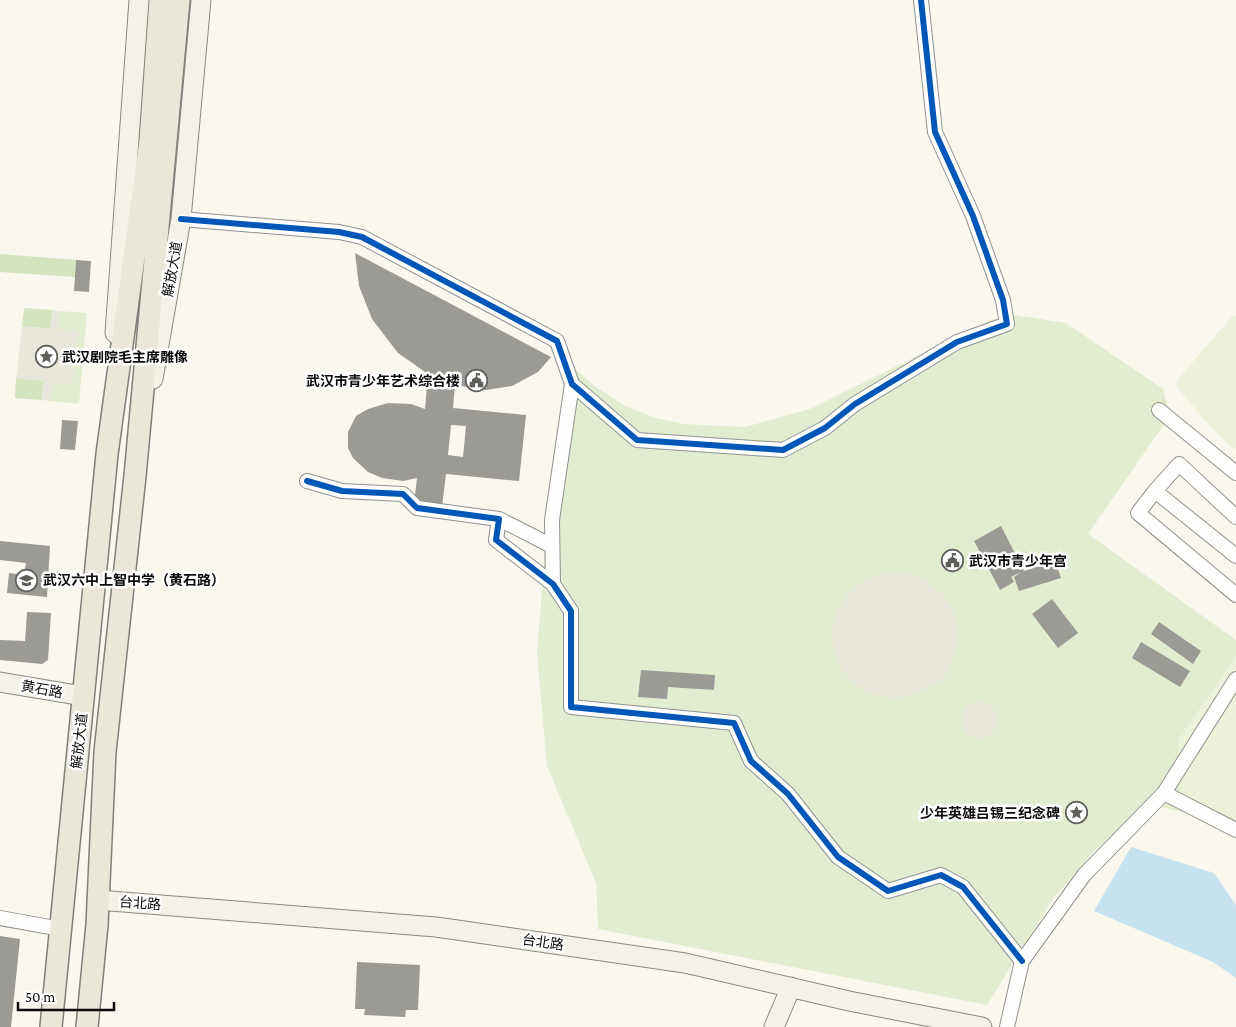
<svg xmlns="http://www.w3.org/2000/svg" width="1236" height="1027" viewBox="0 0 1236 1027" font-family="'Crimson Pro','Noto Sans SC',serif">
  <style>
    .green { fill: #e2edd0 }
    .forest { fill: #d3e4bf }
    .pitch { fill: #ecf2da }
    .plaza { fill: #e9e6db }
    .water { fill: #c8e3f0 }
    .building { fill: #9c9a95; fill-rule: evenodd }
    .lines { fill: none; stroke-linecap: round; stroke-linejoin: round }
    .street-casing { stroke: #93918e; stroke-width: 16 }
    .secondary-casing { stroke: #898884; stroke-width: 21 }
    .primary-casing { stroke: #807f7b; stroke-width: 24 }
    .street { stroke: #fefefd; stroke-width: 14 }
    .secondary { stroke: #f4f2e8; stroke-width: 19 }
    .primary { stroke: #eae6d9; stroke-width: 21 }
    .cycleway-casing { stroke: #fff; stroke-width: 9 }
    .cycleway { stroke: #0057b8; stroke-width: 6 }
    .labels { text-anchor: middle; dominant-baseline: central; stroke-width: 5; stroke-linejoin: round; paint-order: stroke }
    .street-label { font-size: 14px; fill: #0b0b0b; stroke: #fff }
    .poi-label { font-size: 14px; font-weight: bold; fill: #0b0b0b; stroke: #fff; text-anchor: start }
  </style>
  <rect width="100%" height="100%" fill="#faf7ef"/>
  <!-- green -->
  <path class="green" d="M59,311L87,313L79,404L50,401L52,382L72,384L78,332L57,329Z
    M1015,315L1066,323L1163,389L1170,416L1088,534L1236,640V656L1179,740L1182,812L1161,807L1142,813L1095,850L1053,899L987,1005L598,929L596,883L547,766L537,653L547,526L569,363L596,387L625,406L656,418L684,424L745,427L810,409L990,320Z"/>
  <!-- forest -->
  <path class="forest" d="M0,254L76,260L75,277L0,272Z
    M24,308L53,310L50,329L22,326Z
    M16,378L44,381L42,400L15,398Z"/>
  <!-- pitch -->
  <path class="pitch" d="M1233,315L1236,317V450L1218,435L1174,384Z
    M1236,656V839L1182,812L1179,740Z"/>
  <!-- plaza -->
  <path class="plaza" d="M53,310L59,311L57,329L78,331L72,385L52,383L50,401L42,400L44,381L16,378L22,326L50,329Z
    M884,573H906L926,581L943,595L954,613L958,635L954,656L943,680L911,696L891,698L872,694L855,684L842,670L834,652L832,632L836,613L847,595L864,581Z
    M961 720a18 18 0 1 1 36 0a18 18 0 1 1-36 0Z"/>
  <!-- water -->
  <path class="water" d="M1131,847L1214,873L1236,905V978L1213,962L1094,911Z"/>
  <!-- building -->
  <path class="building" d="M355,253L551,357L538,372L512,386L486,390L455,385L453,408L526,415L519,481L446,474L442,507L414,504L417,478L403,481L382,478L368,472L353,458L348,448V432L356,416L368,409L388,403L411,404L425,409L428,374L398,353L372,319L359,286ZM451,425L466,426L463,457L448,455Z
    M76,260L91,261L89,292L74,291Z
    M62,420L78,421L75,450L60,449Z
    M1001,526L1024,571L1055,561L1061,578L1019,591L1014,577L1021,572L1011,577L1014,582L1000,590L974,541Z
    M0,541L50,546L47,597L7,593L9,573L24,575L26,563L0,560Z
    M1052,599L1078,633L1058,648L1032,614Z
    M27,612L51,613L48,660L42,664L0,660V640L25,641Z
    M1159,622L1201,651L1193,664L1151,634Z
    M1141,642L1190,671L1180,687L1132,658Z
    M641,670L715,675L714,690L668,687L667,699L638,697Z
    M0,936L20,939L11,1027H0Z
    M357,962L420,965L418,1010H406L405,1017L364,1015L365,1009H355Z"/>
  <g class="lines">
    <defs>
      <path id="street" d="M181,219L339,232L362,237L557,341L572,384L637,440L783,450L825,428L855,404L957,342L1007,324L1003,300L973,216L935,132L921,0
        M1159,410L1236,473
        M307,481L342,491L403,494L417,508L499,519L496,540L553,584L571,611V707L734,723L751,761L788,794L838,857L888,891L941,875L963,887L1022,961
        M1155,491L1179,464L1236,517
        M499,519L552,546
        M1236,556L1155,491L1138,513L1236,595
        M553,584L552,520L572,384
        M1164,793L1236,679
        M0,918L61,929
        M1007,1027L1022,961L1084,875L1164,793L1236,830"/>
      <path id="secondary" d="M115,333L139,0
        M153,379L181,219L201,0
        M0,682L83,696
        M98,900L436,927L685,963L849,1001L982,1027
        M774,1027L791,987"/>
      <path id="primary" d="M51,1027L107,454L150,141L160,0
        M87,1027L97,925L105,752L135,476L179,0"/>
    </defs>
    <!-- street casing -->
    <use href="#street" class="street-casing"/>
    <!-- secondary casing -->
    <use href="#secondary" class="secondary-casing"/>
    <!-- primary casing -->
    <use href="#primary" class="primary-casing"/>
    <!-- street -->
    <use href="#street" class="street"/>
    <!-- secondary -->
    <use href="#secondary" class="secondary"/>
    <!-- primary -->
    <use href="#primary" class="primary"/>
    <defs>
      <path id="cycleway" d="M181,219L339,232L362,237L557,341L572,384L637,440L783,450L825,428L855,404L957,342L1007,324L1003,300L973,216L935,132L921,0
        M307,481L342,491L403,494L417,508L499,519L496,540L553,584L571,611V707L734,723L751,761L788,794L838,857L888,891L941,875L963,887L1022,961"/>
    </defs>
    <!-- cycleway casing -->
    <use href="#cycleway" class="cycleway-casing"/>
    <!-- cycleway -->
    <use href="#cycleway" class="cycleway"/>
  </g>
  <!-- icons -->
  <defs>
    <symbol id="sight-ring" viewBox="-11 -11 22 22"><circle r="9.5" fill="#fff" stroke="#5f5e5b" stroke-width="1.5"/><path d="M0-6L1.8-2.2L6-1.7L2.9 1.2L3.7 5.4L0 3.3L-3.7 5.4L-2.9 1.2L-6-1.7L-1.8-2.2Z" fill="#5f5e5b"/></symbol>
    <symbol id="civic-ring" viewBox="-11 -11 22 22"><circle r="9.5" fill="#fff" stroke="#5f5e5b" stroke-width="1.5"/><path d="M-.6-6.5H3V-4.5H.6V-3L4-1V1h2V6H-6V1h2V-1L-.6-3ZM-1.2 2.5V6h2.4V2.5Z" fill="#5f5e5b"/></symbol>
    <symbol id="school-ring" viewBox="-11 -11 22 22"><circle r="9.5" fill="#fff" stroke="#5f5e5b" stroke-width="1.5"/><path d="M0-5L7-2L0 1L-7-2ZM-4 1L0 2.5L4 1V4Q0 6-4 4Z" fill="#5f5e5b"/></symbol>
  </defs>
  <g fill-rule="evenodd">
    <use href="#sight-ring" x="34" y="344" width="25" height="25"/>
    <use href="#civic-ring" x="464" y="368" width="25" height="25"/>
    <use href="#civic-ring" x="940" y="548" width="25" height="25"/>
    <use href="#school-ring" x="14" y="568" width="25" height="25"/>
    <use href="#sight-ring" x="1064" y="800" width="25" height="25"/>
  </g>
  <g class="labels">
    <!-- street labels -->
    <g class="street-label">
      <text transform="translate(172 269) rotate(-80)">解放大道</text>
      <text transform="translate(42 689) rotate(10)">黄石路</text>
      <text transform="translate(79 741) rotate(-84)">解放大道</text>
      <text transform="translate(140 903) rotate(4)">台北路</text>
      <text transform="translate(543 942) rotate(8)">台北路</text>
    </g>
    <!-- poi labels -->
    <g class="poi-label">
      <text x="62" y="357">武汉剧院毛主席雕像</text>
      <text x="460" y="381" text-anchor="end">武汉市青少年艺术综合楼</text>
      <text x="969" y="561">武汉市青少年宫</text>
      <text x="43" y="580">武汉六中上智中学（黄石路）</text>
      <text x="1060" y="813" text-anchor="end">少年英雄吕锡三纪念碑</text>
    </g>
  </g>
  <!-- scale -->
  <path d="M18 1002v8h96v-8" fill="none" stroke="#0b0b0b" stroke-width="2.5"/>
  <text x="25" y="1002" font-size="15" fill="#0b0b0b" stroke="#ffffff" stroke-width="4" paint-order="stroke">50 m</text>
</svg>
